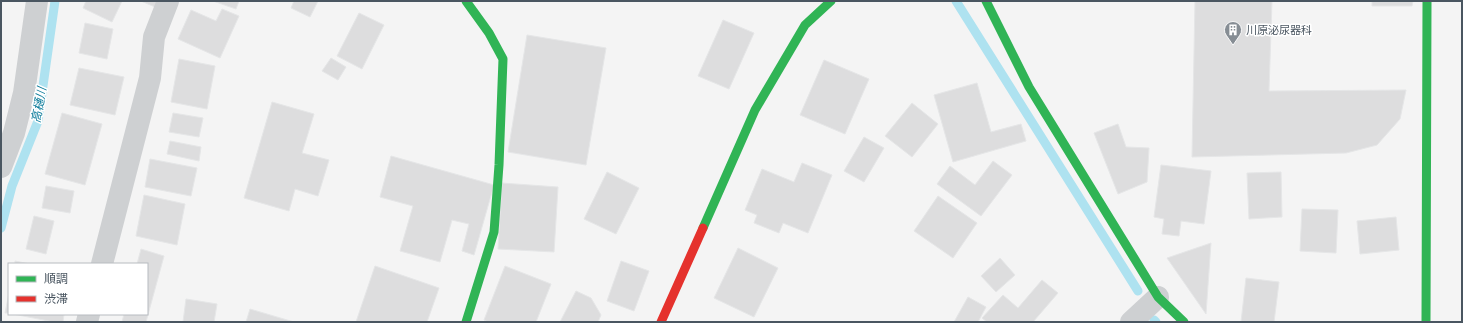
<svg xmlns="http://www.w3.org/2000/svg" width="1463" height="323" viewBox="0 0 1463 323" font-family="'Public Sans','Noto Sans JP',sans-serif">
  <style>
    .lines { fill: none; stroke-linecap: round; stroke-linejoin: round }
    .stream { stroke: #aee2f0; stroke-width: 9 }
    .building { fill: #ddddde; stroke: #e5e6e7 }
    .street { stroke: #ced0d2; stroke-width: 22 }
    .fast { stroke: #30b455; stroke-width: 9 }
    .jam { stroke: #e5322d; stroke-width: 9 }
    .labels { text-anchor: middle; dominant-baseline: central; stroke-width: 3; stroke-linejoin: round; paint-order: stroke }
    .poi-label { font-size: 11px; fill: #4a5661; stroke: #fff; text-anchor: start }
    .water-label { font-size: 12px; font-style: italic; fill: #0c7c9b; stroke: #fff }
  </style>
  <rect width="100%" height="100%" fill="#f4f4f4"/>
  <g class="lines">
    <!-- stream -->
    <path class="stream" d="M956,1L1138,291
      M1,228L12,186L38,121L55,1
      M1154,320L1156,322"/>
  </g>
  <!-- building -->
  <path class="building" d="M86,1H122L112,22L83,8Z
    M141,1H158L155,7Z
    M213,1H239L236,9Z
    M294,1H318L310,17L291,8Z
    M1195,1H1272L1269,91L1406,90L1400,119L1377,145L1346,153L1192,157Z
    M1372,1H1413L1412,6H1372Z
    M222,9L239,16L220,58L178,39L191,10L216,21Z
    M359,13L384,25L362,69L337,56Z
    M723,20L754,33L729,89L698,76Z
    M85,23L113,29L107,59L79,53Z
    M527,35L606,48L586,165L508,152Z
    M331,58L346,67L338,80L322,71Z
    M179,59L215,66L207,109L171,102Z
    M824,60L869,79L845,134L800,115Z
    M79,68L124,77L115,115L70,105Z
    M977,83L991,132L1021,124L1026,141L953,162L934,95Z
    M272,102L314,114L302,153L329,160L318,196L295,189L289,211L244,198Z
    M912,103L938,124L912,157L885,136Z
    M62,113L102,124L85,185L45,174Z
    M173,113L203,118L199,137L169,132Z
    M1118,124L1126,147L1149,148L1147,182L1118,194L1094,133Z
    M864,137L884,148L864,182L844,171Z
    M170,141L201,147L199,161L167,154Z
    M391,156L494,185L474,255L462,251L469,224L452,220L440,262L400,251L413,206L380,197Z
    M150,159L197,168L191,196L145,187Z
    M993,161L1012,175L981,216L937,184L950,166L975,185Z
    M802,163L832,175L808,233L783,223L779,233L754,223L757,215L745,210L762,169L794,182Z
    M1161,165L1211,171L1204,224L1181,221L1179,236L1162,234L1164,219L1154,217Z
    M607,172L639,188L616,234L584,219Z
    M1281,172L1282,217L1249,219L1247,173Z
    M502,183L558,187L554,252L498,249Z
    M46,186L74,191L70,213L42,208Z
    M144,195L185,204L177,245L136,236Z
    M938,196L977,223L953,258L914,231Z
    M1302,209L1338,210L1336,253L1300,251Z
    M34,216L54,221L46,254L26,249Z
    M1396,217L1399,250L1360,254L1357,221Z
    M1211,243L1206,314L1167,258Z
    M738,248L778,268L754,317L714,298Z
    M141,249L164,256L146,322H122L124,314H147V264H137Z
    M1000,258L1015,275L996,292L981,276Z
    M15,261L30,264H15Z
    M621,261L649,271L634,311L607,301Z
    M375,266L439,288L427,322H356Z
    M505,266L551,284L536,322H488L484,320Z
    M1246,278L1279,282L1274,322H1241Z
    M1042,280L1058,293L1033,322H987L982,318L1003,295L1018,308Z
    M576,291L591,298L601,315L598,322H560Z
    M9,293V313H5Z
    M968,297L986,307L978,322H954Z
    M186,299L217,304L214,322H183Z
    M250,309L294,322H246Z
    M13,314H64L63,322H54Z"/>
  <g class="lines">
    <!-- street -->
    <path class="street" d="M1,167L14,133L24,93L37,1
      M102,264L150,78L154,37L168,1
      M87,322L89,314
      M1131,322L1158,297"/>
    <!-- fast -->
    <path class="fast" d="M466,1L489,33L503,59L499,165L494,232L466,322
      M986,1L1029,87L1158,297L1184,322
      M703,228L755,110L805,25L831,1
      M1426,322L1427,1"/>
    <!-- jam -->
    <path class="jam" d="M661,322L703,228"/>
  </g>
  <!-- icons -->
  <defs>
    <symbol id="building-pin" viewBox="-11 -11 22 30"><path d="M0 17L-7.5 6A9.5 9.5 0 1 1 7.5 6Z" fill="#868d94" stroke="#fff"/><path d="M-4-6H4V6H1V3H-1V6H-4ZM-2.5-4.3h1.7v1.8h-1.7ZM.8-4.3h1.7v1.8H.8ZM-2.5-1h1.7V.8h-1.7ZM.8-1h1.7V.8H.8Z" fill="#fff"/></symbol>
  </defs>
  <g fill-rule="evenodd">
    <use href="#building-pin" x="1223" y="20" width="20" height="27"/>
  </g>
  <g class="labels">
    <!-- poi labels -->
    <g class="poi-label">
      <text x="1246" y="30">川原泌尿器科</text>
    </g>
    <!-- water labels -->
    <g class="water-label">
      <text transform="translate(39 105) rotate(-80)">高樋川</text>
    </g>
  </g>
  <!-- border -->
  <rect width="1463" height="323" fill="none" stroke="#4a5661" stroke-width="4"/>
  <!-- legend -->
  <rect x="8" y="263" width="140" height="52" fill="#ffffff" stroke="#b7bbc0"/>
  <rect x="16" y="276" width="20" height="6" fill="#30b455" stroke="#b7bbc0"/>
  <text x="44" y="283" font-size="12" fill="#4a5661">順調</text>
  <rect x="16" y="296" width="20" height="6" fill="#e5322d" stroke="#b7bbc0"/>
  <text x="44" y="303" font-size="12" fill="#4a5661">渋滞</text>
</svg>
